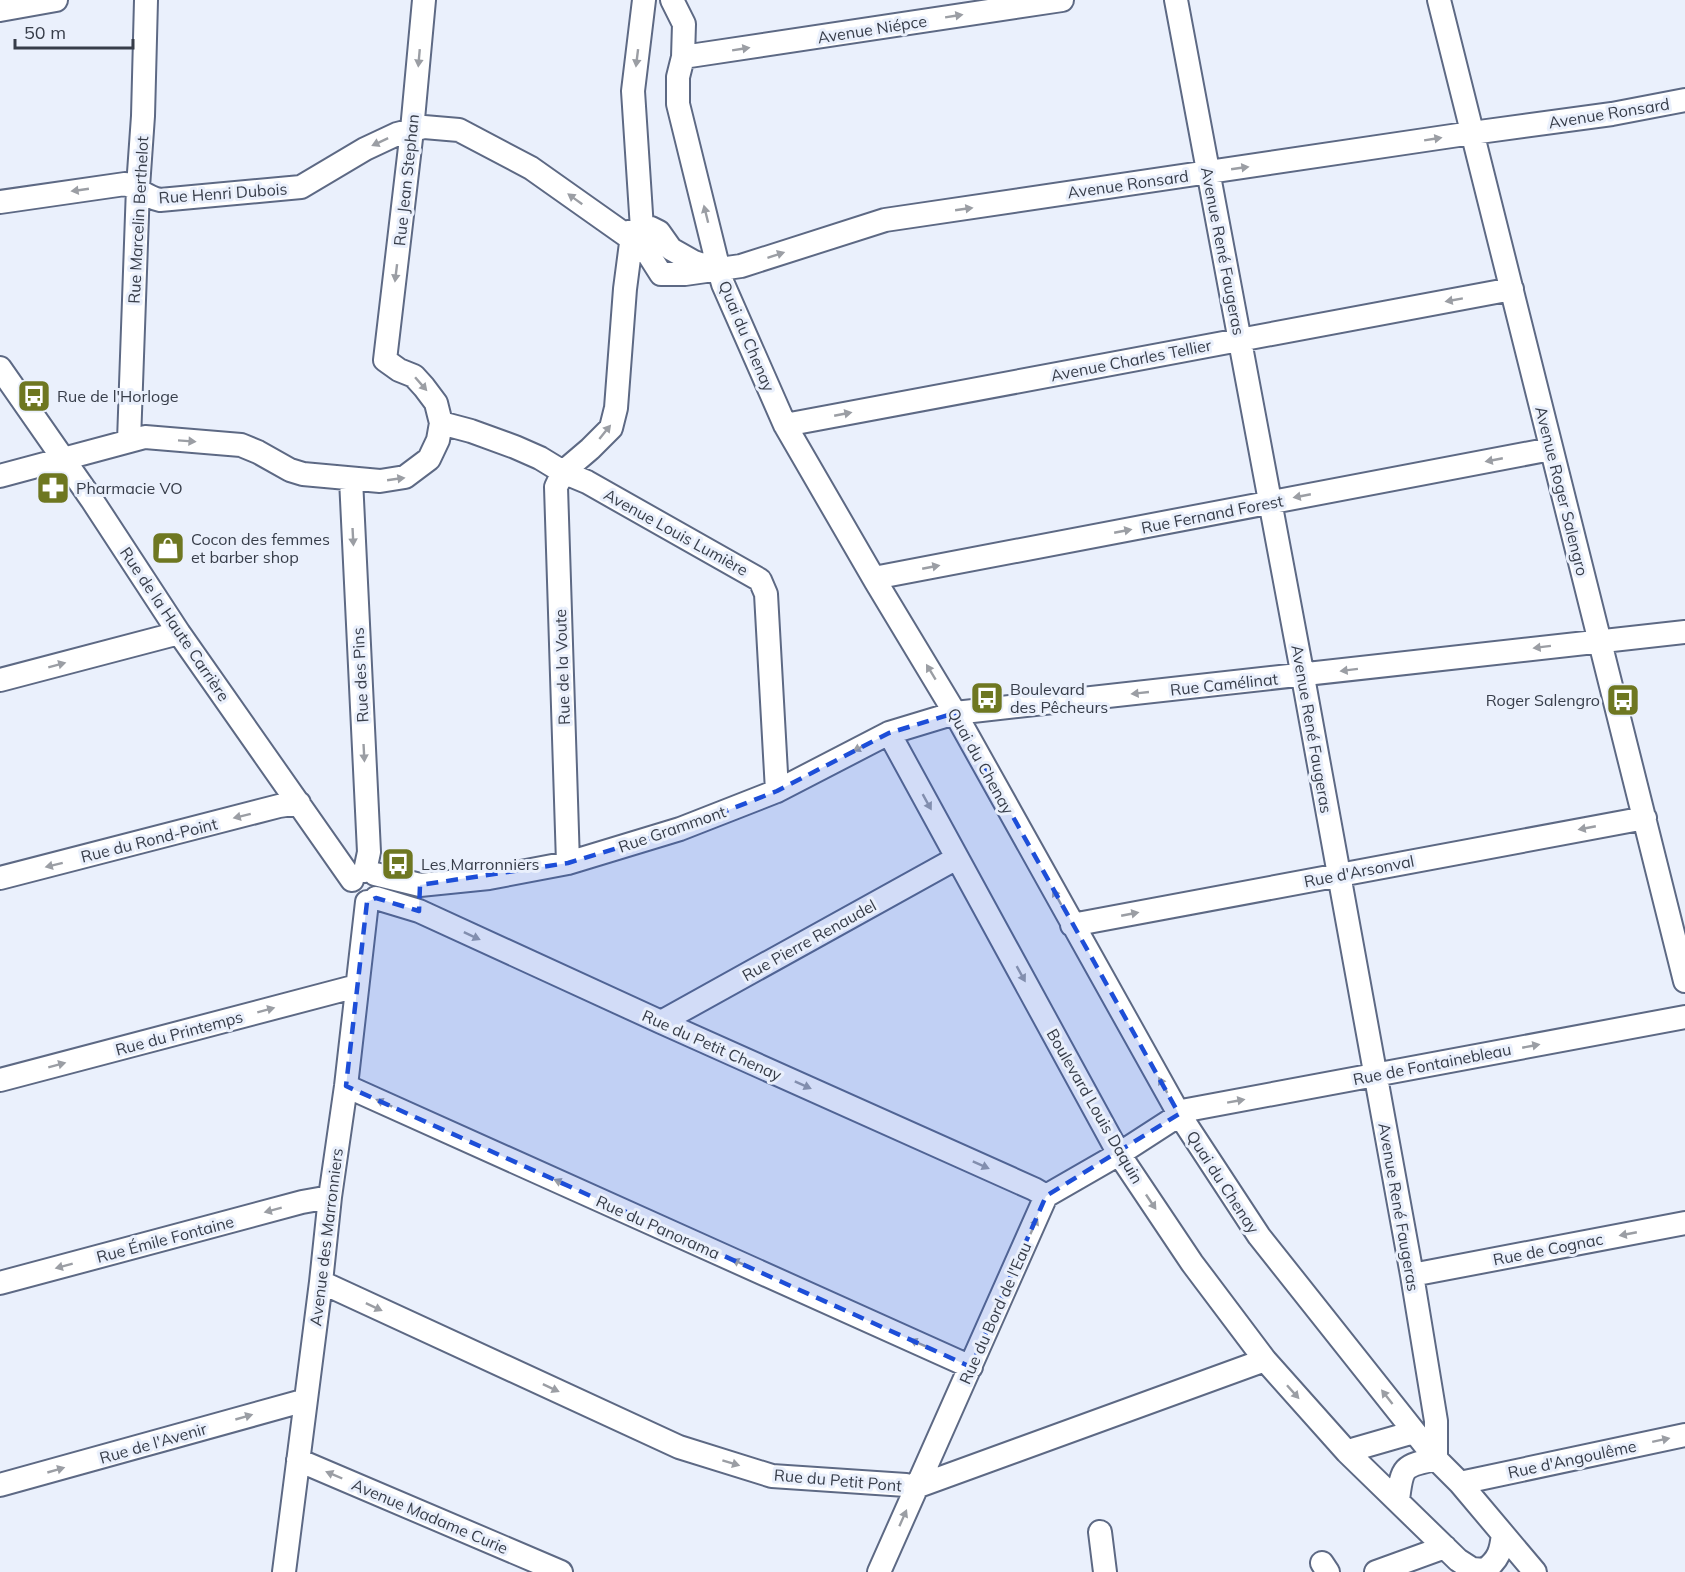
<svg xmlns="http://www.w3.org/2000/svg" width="1685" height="1572" viewBox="0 0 1685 1572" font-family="Mulish,sans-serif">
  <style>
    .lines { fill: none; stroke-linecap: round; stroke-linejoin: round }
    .minor-casing { stroke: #5d6984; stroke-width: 26 }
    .minor { stroke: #fff; stroke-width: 22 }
    .oneway { fill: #9b9ea4 }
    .marked { fill: #1d4ed8; fill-opacity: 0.2; stroke: #1d4ed8; stroke-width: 4.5; stroke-dasharray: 12 8; stroke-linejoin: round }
    .labels { text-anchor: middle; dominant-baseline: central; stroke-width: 6; stroke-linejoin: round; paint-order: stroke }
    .street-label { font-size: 16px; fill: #373d49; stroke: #eaf0fc }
    .poi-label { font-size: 16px; fill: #373d49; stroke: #eaf0fc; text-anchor: start }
  </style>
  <rect width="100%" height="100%" fill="#eaf0fc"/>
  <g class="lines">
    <defs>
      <path id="minor" d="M644,0L633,91L642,229L647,252L661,274H685L741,266L885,220L1472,133L1612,114L1685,100
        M672,0L684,24L683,57L678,77V104L719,270L723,284L785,425L876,582L955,713L1179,1114L1259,1236L1436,1459L1460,1483L1535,1572
        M1176,0L1303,677L1412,1275L1436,1421V1459
        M1439,0L1685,981
        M0,10L56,0
        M683,57L1062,0
        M0,202L125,184C140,188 145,197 160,200L301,187L365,149L397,134L424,127L459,130L531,168L630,238L631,243L625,289L616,408L611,428L590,449L563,472L556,487L568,863
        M628,232L651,228L659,232L671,249L694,262L715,269
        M0,368L92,500L179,633L352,880
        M441,423L471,431L515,447L540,458L563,472L587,482L760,580L766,594L777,791
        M785,425L1512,289
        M129,441L138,187L143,116L146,0
        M0,476L145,437L241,445L258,452L290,470L303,474L380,481L405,477L429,459L438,440L441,423L436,403L424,387L414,376L399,370L385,360L412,130L424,0
        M351,479L369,852L365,871
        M874,578L1551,449
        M0,680L179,633
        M889,733L1119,1154L1192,1263L1265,1360L1347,1452L1458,1560L1472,1569L1485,1570C1499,1559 1501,1551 1503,1534
        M375,874L420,885L489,878L568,863L680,829L777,791L889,733L955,713L1685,632
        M0,878L279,806L299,803
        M376,898L419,911L661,1022L1034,1189L1046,1196
        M1072,925L1645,818
        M661,1022L957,858
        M0,1080L357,986
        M346,1086L971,1367
        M1412,1275L1685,1223
        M321,1282L679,1447L772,1476L906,1485L916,1487L1265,1360
        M0,1283L302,1202L330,1197
        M1355,1449L1414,1432
        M298,1460L561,1572
        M1460,1483L1685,1435
        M0,1485L306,1400
        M1398,1500C1402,1466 1403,1466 1436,1459
        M1100,1532L1105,1572
        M1322,1563L1328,1572
        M284,1572L321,1282L330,1197L346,1086L367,902
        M879,1572L1046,1196L1119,1154L1187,1110L1685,1017
        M1376,1572L1445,1547"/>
    </defs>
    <!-- minor casing -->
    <use href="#minor" class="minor-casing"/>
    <!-- minor -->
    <use href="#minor" class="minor"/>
  </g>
  <!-- one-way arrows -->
  <defs><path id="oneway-solid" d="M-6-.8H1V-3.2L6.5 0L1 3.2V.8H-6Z" transform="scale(1.5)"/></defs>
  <g class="oneway">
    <use href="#oneway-solid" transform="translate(954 16) rotate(-9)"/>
    <use href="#oneway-solid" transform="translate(741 49) rotate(-9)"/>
    <use href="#oneway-solid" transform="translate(419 58) rotate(95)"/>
    <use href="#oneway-solid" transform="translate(637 58) rotate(97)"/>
    <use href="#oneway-solid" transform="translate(1433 139) rotate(-9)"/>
    <use href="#oneway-solid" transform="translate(380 142) rotate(155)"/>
    <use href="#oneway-solid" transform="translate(1240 168) rotate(-8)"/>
    <use href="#oneway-solid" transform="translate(80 190) rotate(172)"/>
    <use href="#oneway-solid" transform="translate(575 199) rotate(-144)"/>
    <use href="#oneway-solid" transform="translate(964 209) rotate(-8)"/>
    <use href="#oneway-solid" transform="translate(706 214) rotate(-104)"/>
    <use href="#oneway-solid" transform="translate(776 255) rotate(-18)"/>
    <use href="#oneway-solid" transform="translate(396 273) rotate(97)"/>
    <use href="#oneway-solid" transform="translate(1454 300) rotate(170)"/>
    <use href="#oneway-solid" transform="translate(421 384) rotate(49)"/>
    <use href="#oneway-solid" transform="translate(843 414) rotate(-11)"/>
    <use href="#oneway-solid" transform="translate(605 432) rotate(-51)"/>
    <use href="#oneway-solid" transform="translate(187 441) rotate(4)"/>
    <use href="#oneway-solid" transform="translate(1494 460) rotate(169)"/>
    <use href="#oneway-solid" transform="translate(396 479) rotate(-8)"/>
    <use href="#oneway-solid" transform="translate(1302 496) rotate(169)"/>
    <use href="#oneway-solid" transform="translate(1123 531) rotate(-11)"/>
    <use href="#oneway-solid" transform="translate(353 537) rotate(87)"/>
    <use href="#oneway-solid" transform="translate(931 567) rotate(-11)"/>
    <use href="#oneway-solid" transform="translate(1542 647) rotate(173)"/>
    <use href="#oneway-solid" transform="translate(57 665) rotate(-15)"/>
    <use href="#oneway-solid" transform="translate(1349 670) rotate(173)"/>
    <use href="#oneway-solid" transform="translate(931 672) rotate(-121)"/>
    <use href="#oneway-solid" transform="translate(1140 693) rotate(174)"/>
    <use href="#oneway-solid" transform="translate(861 747) rotate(152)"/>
    <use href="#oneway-solid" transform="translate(364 753) rotate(87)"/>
    <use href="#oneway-solid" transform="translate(927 802) rotate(61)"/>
    <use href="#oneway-solid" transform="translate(242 816) rotate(166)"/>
    <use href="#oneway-solid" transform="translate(1587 828) rotate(169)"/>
    <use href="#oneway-solid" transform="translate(54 865) rotate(166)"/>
    <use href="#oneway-solid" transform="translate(1057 897) rotate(-119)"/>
    <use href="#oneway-solid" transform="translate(1130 914) rotate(-11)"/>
    <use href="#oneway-solid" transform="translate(472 936) rotate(25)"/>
    <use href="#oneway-solid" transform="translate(1021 974) rotate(61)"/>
    <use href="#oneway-solid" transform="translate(266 1010) rotate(-15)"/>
    <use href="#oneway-solid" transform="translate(1531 1046) rotate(-11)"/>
    <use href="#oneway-solid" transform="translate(57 1065) rotate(-15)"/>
    <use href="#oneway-solid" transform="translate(803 1085) rotate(24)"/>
    <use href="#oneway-solid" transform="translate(1163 1085) rotate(-119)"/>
    <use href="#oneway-solid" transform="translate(1236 1101) rotate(-10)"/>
    <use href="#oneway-solid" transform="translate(384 1103) rotate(-156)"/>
    <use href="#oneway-solid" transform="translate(981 1165) rotate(24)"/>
    <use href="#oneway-solid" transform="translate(562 1183) rotate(-156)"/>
    <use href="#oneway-solid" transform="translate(1151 1202) rotate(56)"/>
    <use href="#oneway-solid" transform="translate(273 1210) rotate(165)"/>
    <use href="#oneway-solid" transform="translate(1034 1226) rotate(-66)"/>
    <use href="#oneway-solid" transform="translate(1628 1234) rotate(169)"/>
    <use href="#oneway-solid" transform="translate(740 1263) rotate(-156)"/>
    <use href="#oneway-solid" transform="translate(64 1266) rotate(165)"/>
    <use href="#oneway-solid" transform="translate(374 1307) rotate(25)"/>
    <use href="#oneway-solid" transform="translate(918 1343) rotate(-156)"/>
    <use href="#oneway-solid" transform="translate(551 1388) rotate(25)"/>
    <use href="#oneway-solid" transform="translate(1293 1392) rotate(48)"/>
    <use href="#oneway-solid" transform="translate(1387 1397) rotate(-128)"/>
    <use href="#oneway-solid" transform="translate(244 1417) rotate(-16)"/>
    <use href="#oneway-solid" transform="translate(1661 1440) rotate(-12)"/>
    <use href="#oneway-solid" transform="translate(731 1463) rotate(17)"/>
    <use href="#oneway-solid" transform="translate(56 1470) rotate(-16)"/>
    <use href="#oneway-solid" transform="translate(334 1475) rotate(-157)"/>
    <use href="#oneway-solid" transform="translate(903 1518) rotate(-66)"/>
  </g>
  <!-- marked area -->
  <path class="marked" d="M955,713L1179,1114L1046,1196L971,1367L346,1086L367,902L376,898L419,911L420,885L568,863L680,829L777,791L889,733Z"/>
  <!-- icons -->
  <defs>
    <symbol id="bus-square" viewBox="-11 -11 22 22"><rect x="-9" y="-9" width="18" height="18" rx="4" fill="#6e7721" stroke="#eaf0fc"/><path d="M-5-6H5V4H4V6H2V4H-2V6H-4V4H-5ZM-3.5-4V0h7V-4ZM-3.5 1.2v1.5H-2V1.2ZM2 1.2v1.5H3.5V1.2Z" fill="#fff"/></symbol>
    <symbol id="pharmacy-square" viewBox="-11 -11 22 22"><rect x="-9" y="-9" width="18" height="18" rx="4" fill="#6e7721" stroke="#eaf0fc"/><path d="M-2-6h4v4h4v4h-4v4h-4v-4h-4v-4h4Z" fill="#fff"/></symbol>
    <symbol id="shop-square" viewBox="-11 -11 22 22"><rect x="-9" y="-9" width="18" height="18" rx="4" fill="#6e7721" stroke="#eaf0fc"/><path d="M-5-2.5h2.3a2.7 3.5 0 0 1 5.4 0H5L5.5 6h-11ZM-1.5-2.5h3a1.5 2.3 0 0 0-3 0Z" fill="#fff"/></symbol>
  </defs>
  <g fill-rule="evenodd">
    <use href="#bus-square" x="15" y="377" width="38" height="38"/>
    <use href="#pharmacy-square" x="34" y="469" width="38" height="38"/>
    <use href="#shop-square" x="149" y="529" width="38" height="38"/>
    <use href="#bus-square" x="968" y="679" width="38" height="38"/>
    <use href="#bus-square" x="1604" y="681" width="38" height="38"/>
    <use href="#bus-square" x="379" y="845" width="38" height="38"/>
  </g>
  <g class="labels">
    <!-- street labels -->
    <g class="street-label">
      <text transform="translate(872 29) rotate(-9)">Avenue Niépce</text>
      <text transform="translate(1609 113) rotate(-9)">Avenue Ronsard</text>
      <text transform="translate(406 180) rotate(-84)">Rue Jean Stephan</text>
      <text transform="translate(1128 184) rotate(-8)">Avenue Ronsard</text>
      <text transform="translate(223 193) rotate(-4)">Rue Henri Dubois</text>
      <text transform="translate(138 220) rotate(-87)">Rue Marcelin Berthelot</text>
      <text transform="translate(1223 251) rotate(79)">Avenue René Faugeras</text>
      <text transform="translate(747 336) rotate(67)">Quai du Chenay</text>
      <text transform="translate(1131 360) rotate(-11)">Avenue Charles Tellier</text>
      <text transform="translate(1562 491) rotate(76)">Avenue Roger Salengro</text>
      <text transform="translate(1212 514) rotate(-11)">Rue Fernand Forest</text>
      <text transform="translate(676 532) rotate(29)">Avenue Louis Lumière</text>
      <text transform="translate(175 624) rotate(56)">Rue de la Haute Carrière</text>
      <text transform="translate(562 667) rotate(-92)">Rue de la Voute</text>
      <text transform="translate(360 675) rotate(-93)">Rue des Pins</text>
      <text transform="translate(1224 684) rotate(-6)">Rue Camélinat</text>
      <text transform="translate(1312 729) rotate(80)">Avenue René Faugeras</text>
      <text transform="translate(981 761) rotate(61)">Quai du Chenay</text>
      <text transform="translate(672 829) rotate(-19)">Rue Grammont</text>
      <text transform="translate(149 840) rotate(-14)">Rue du Rond-Point</text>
      <text transform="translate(1359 871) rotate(-11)">Rue d'Arsonval</text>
      <text transform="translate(809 940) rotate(-29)">Rue Pierre Renaudel</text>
      <text transform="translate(179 1033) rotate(-15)">Rue du Printemps</text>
      <text transform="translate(712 1045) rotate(24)">Rue du Petit Chenay</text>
      <text transform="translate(1432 1064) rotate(-11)">Rue de Fontainebleau</text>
      <text transform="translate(1095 1106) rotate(60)">Boulevard Louis Daquin</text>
      <text transform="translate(1223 1182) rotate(57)">Quai du Chenay</text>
      <text transform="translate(1399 1207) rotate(80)">Avenue René Faugeras</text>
      <text transform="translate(658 1227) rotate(24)">Rue du Panorama</text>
      <text transform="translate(326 1237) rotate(-83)">Avenue des Marronniers</text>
      <text transform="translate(165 1239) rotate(-15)">Rue Émile Fontaine</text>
      <text transform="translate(1548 1249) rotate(-11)">Rue de Cognac</text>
      <text transform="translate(995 1313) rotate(-66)">Rue du Bord de l'Eau</text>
      <text transform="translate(153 1443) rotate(-16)">Rue de l'Avenir</text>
      <text transform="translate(1572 1459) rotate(-12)">Rue d'Angoulême</text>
      <text transform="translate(838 1480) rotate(5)">Rue du Petit Pont</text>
      <text transform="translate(430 1516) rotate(23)">Avenue Madame Curie</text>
    </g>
    <!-- poi labels -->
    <g class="poi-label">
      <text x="57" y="396">Rue de l'Horloge</text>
      <text x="76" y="488">Pharmacie VO</text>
      <text x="191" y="539">Cocon des femmes<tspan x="191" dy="18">et barber shop</tspan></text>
      <text x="1010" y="689">Boulevard<tspan x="1010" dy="18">des Pêcheurs</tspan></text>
      <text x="1600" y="700" text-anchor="end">Roger Salengro</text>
      <text x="421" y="864">Les Marronniers</text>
    </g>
  </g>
  <!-- scale -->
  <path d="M15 39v9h118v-9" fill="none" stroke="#373d49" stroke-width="3"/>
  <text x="24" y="39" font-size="18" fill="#373d49" stroke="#eaf0fc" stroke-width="4.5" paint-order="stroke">50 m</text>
</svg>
